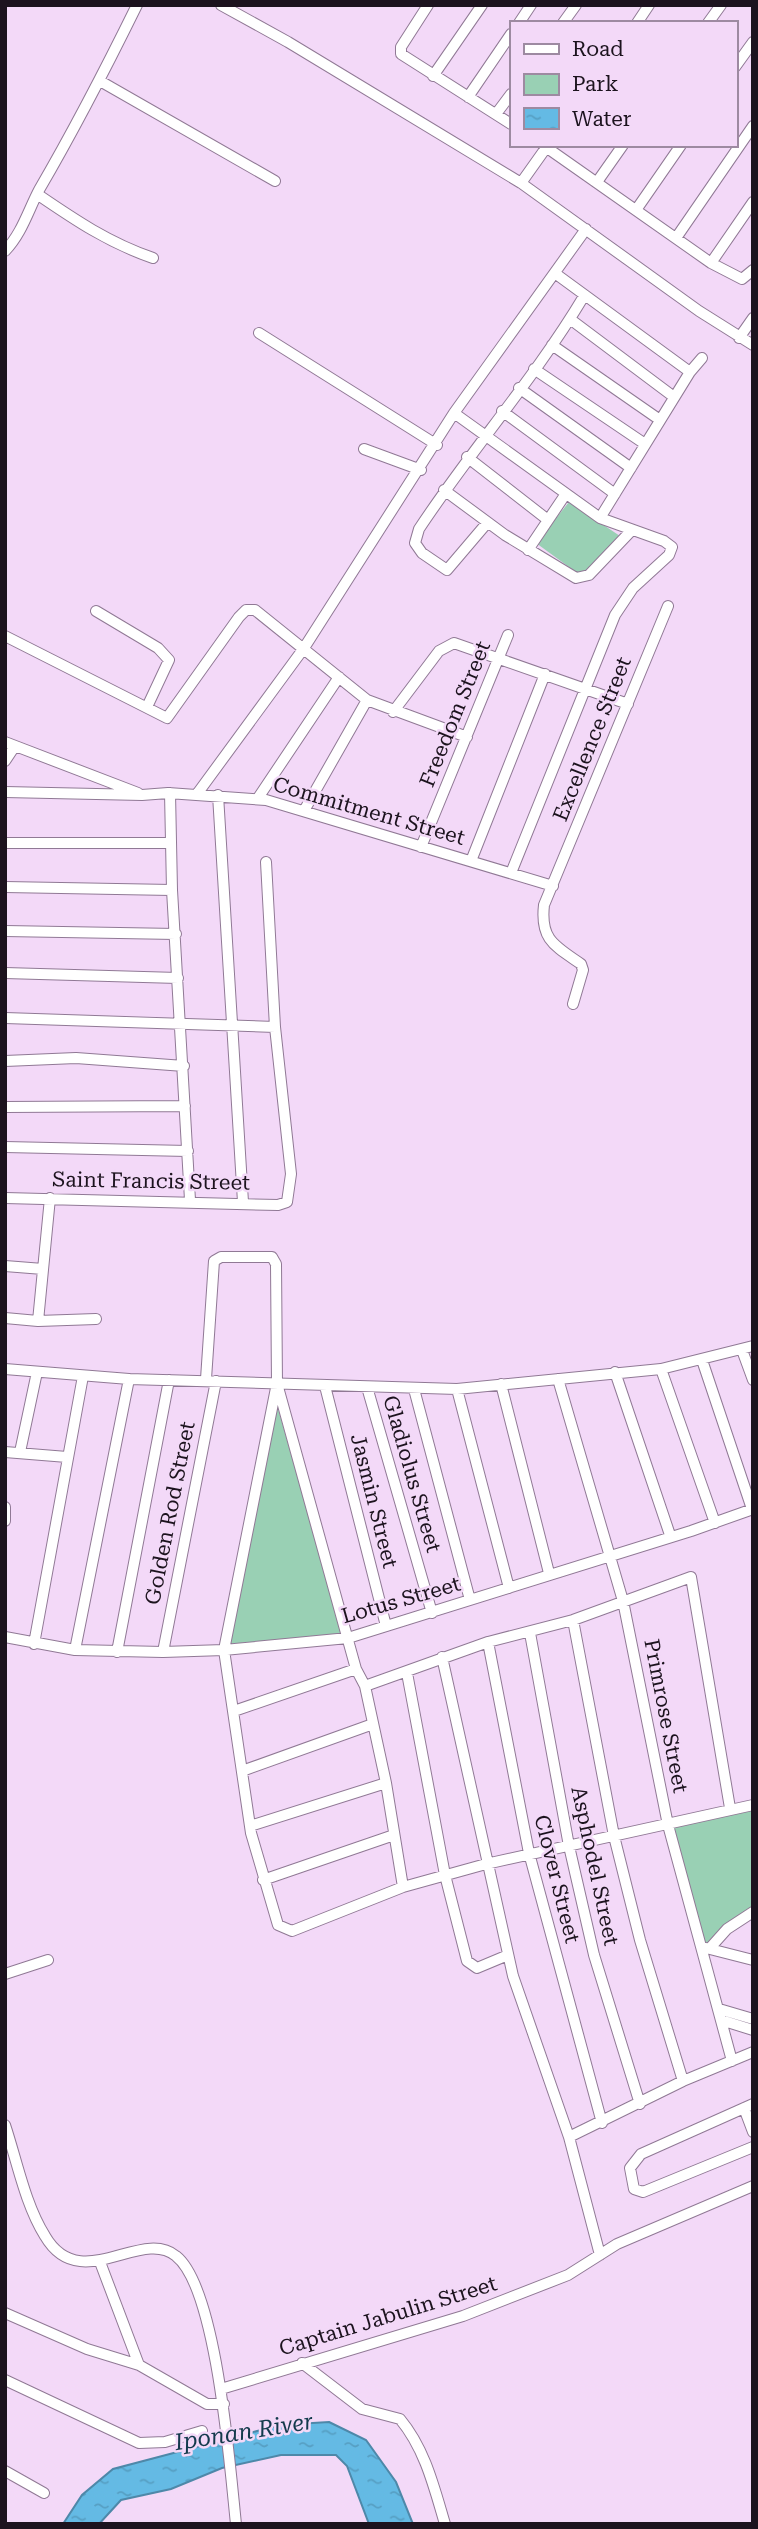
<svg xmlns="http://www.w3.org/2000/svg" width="758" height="2529" viewBox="0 0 758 2529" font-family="'Roboto Serif',serif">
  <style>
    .park { fill: #99d0b4 }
    .water { fill: url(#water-ripples); stroke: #4e88a9; stroke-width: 2 }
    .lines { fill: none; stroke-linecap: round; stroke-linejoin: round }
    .minor-casing { stroke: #907995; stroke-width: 12 }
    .minor { stroke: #fff; stroke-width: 10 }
    .labels { text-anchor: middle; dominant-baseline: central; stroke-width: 5; stroke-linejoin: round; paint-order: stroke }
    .street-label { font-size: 21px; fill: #1c131e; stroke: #f3d9f8 }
    .water-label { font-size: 23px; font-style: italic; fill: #133a4c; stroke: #f3d9f8 }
  </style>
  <defs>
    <pattern id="water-ripples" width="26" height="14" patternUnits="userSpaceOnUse" patternTransform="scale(1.75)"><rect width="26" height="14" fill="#64bae4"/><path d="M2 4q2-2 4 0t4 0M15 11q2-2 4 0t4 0" fill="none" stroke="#569fc3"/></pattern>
  </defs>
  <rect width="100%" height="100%" fill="#f3d9f8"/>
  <!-- park -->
  <path class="park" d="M569,502L620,536L584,578L536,543Z
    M277,1405L342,1634L230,1644Z
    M753,1808V1907L710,1943L704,1942L672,1826Z"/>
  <!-- water -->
  <path class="water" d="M329,2422L366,2440L396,2482L413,2524H369L347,2466L336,2455H281L222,2468L171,2489L121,2500L99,2524H63L82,2495L113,2469L280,2425Z"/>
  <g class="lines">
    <defs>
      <path id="minor" d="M221,5L288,42L521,183L699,311L753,345
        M428,5L401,47V54L511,124
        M519,23L531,5
        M563,23L576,5
        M637,23L649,5
        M708,23L721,5
        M735,67L753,42
        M433,76L482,5
        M100,81L275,181
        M468,97L511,34
        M496,114L511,94
        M543,145L711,263L742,279L753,270
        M597,182L623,145
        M521,183L548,145
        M37,194C75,220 109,243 153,258
        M636,210L681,145
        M676,238L753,126
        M5,251C22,233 28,211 39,190C74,130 106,68 137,5
        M711,263L753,202
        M556,274L690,372
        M570,319L674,397
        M259,333L437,445
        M739,338L753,318
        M552,345L660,420
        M534,369L645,444
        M519,388L631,468
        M502,411L615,494
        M454,413L600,518L664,541L672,547L669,555L633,588L615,615L511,873
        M364,449L421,470
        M467,457L548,520
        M444,490L505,535L576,578L589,575L631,531
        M600,518L690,372L702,358
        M487,523L447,570L422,553L415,543L419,529C471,450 535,378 584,296
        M528,550L565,495
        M96,611L158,648L169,660L147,707
        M5,636L167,718L239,617L246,610H255L367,700L467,737
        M393,712L439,651L454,643L628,704
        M5,742L138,793
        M5,761L15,746
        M5,792L142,795L168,793L266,800L553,886
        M170,793L172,890L190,1200
        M197,794L304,648L454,413L586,229
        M218,795L243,1202
        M258,798L339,677
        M305,809L367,700
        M5,843H170
        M421,847L508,635
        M471,861L545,674
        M5,887L172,890
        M5,931L176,934
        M5,973L178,978
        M573,1004L583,970L581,964C555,946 540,940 544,905L668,606
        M5,1018L275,1027
        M5,1061L76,1058L184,1066
        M5,1107L185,1106
        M5,1147L188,1151
        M5,1198L278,1205L287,1202L291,1174L275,1027L266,862
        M5,1266L43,1269
        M5,1318L38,1321L96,1319
        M38,1321L50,1198
        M742,1350L753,1380
        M702,1360L752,1509
        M5,1369L129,1379L457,1389L661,1369L753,1346
        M661,1369L715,1523
        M615,1372L670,1535
        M206,1379L214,1261L221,1257H272L276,1264L277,1383L224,1650L251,1833L278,1925L292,1931L403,1887L486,1864L753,1805
        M558,1379L623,1601L668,1825L732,2061
        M501,1384L549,1573
        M325,1386L386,1626
        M278,1387L356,1669L365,1686L386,1783L403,1887
        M367,1387L432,1613
        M414,1389L470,1600
        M457,1389L509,1588
        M5,1452L67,1457
        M20,1452L37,1372
        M5,1507V1521
        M573,1620L614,1836L640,1940L683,2081
        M530,1633L569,1846L594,1955L640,2104
        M5,1637L75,1650L163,1652L224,1650L348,1638L691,1531L753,1509
        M488,1642L529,1853L602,2123
        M34,1644L83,1376
        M75,1650L129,1379
        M117,1652L169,1380
        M163,1652L216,1381
        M442,1657L513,1976L569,2137L600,2255
        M407,1673L445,1875L467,1961L477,1968L508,1955
        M365,1686L488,1642L573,1620L691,1577L730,1808
        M234,1711L356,1669
        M242,1771L373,1724
        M250,1826L386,1783
        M263,1880L394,1835
        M706,1948L753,1960
        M710,1948L727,1929L753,1912
        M5,1974L48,1960
        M719,2009L753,2019
        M721,2020L753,2030
        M753,2104L641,2154L630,2168L634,2189L643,2192L753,2147
        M744,2108L753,2132
        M5,2125C17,2161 25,2204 45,2236C80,2296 141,2227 176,2256C217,2288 230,2469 236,2524
        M569,2137L683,2081L753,2052
        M100,2262L139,2365
        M5,2313L87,2349L139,2365L207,2404H224
        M302,2363L362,2409L400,2419C425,2449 434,2487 445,2524
        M5,2380L139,2443L165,2442L202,2431
        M221,2389L463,2316L568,2275L617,2244L753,2186
        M5,2471L44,2493"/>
    </defs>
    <!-- minor casing -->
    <use href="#minor" class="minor-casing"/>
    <!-- minor -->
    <use href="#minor" class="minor"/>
  </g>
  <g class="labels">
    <!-- street labels -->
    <g class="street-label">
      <text transform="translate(455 714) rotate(-68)">Freedom Street</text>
      <text transform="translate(592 739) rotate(-68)">Excellence Street</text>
      <text transform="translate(369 811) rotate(16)">Commitment Street</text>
      <text transform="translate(151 1181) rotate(1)">Saint Francis Street</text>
      <text transform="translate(412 1474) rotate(74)">Gladiolus Street</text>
      <text transform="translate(374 1501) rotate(76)">Jasmin Street</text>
      <text transform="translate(170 1513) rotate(-79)">Golden Rod Street</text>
      <text transform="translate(401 1600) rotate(-16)">Lotus Street</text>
      <text transform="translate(666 1716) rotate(79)">Primrose Street</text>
      <text transform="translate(595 1866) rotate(78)">Asphodel Street</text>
      <text transform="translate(557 1879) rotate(76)">Clover Street</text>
      <text transform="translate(388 2316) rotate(-17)">Captain Jabulin Street</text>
    </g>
    <!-- water labels -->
    <g class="water-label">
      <text transform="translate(244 2432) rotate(-9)">Iponan River</text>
    </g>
  </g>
  <!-- border -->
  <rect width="758" height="2529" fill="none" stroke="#1c131e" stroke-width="14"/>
  <!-- legend -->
  <rect x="510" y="21" width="228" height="126" fill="#f3d9f8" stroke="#9d8aa1" stroke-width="2"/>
  <rect x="524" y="44" width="35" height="10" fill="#ffffff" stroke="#9d8aa1" stroke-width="2"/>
  <text x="572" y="56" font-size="21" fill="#1c131e">Road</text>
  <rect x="524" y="74" width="35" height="21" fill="#99d0b4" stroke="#9d8aa1" stroke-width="2"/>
  <text x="572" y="91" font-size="21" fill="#1c131e">Park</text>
  <rect x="524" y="108" width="35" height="21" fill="url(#water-ripples)" stroke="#9d8aa1" stroke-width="2"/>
  <text x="572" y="126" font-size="21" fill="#1c131e">Water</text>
</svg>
